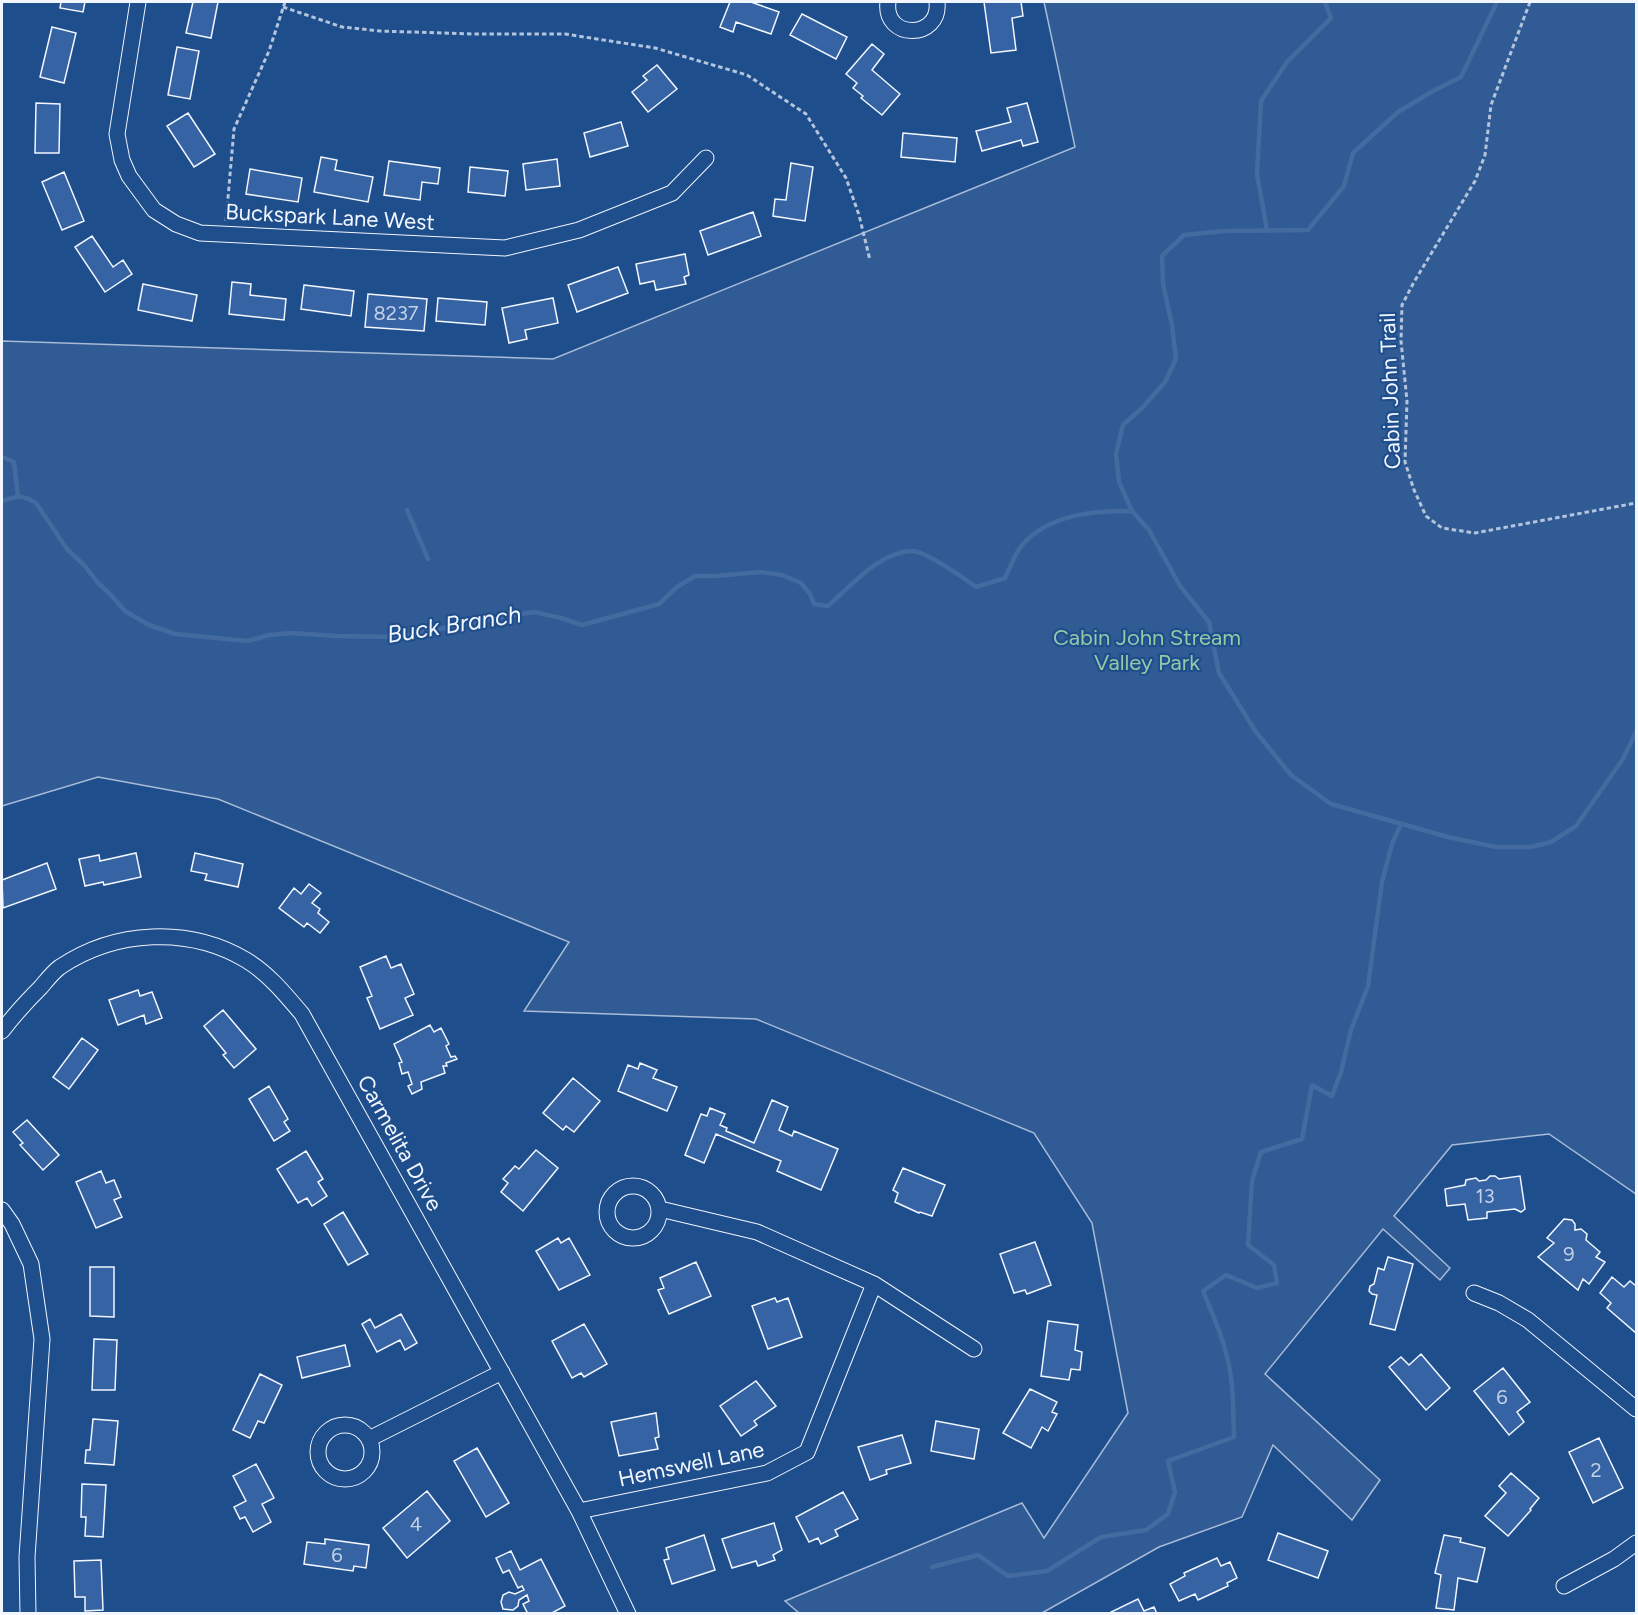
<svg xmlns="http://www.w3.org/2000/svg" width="1638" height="1615" viewBox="0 0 1638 1615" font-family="Figtree,sans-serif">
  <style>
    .green { fill: #305b95; stroke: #a8bbd7; stroke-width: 1.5 }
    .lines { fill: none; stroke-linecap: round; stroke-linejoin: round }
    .stream { stroke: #446ba0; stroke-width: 4.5 }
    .building { fill: #3563a3; stroke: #f2f6ff; stroke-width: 1.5 }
    .street-casing { stroke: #f2f6ff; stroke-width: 17 }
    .path { stroke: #b3c4dc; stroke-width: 3; stroke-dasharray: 4.5 3; stroke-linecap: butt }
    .street { stroke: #1f4e8c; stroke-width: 15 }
    .labels { text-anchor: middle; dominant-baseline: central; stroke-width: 4.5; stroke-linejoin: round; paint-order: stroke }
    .number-label { font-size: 20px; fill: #c3d1e8 }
    .street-label { font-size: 22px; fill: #f2f6ff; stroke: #1f4e8c }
    .park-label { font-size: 22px; fill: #97c8a6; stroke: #1f4e8c }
    .water-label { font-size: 24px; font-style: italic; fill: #f2f6ff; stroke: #1f4e8c }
  </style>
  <rect width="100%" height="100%" fill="#1f4e8c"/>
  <!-- green -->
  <path class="green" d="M1044,2H1636V1194L1549,1134L1452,1145L1394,1216L1450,1268L1440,1280L1383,1229L1265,1374L1380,1480L1352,1520L1273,1445L1242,1517L1159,1547L1042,1613H799L785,1601L1022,1503L1044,1538L1128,1413L1092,1223L1034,1133L756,1019L524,1011L569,942L218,799L98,777L2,806V341L553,359L1075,147Z"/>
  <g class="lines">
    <!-- stream -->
    <path class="stream" d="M1497,2L1461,77L1433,91L1398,112L1353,153L1344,186L1308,230L1224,231L1184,235L1162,256L1163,284L1172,325L1176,359L1165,382L1142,408L1123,425L1116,454L1119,482L1132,511L1149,530L1180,586L1209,622L1219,673L1256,732L1291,775L1331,804L1448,837L1496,847H1531L1551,842L1576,826L1623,759L1636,732
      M1267,230L1257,174L1261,101L1287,62L1331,18L1325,2
      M2,457L14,462L18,496
      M2,501C17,496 21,494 36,503L67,549L85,566L98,583L111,595L125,611L149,625L175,634L248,641L269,635L292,633L336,636L399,637L501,617L534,612L561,618L582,625L659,604L677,587L695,576H716L760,572L782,575L801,583L810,594L814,604L828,606C851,586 879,552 912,551C925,551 964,578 976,587L1005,578C1010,568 1015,553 1022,545C1050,514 1092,511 1132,511
      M407,510L428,559
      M932,1567L978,1555L1008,1576L1047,1571L1101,1537L1146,1530L1168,1514L1175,1492L1168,1461L1234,1437C1233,1411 1234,1383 1227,1357C1222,1334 1212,1313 1203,1291L1226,1275L1257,1288L1277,1283L1274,1265L1248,1245L1252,1181L1261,1152L1302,1139L1312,1085L1332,1096L1341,1072L1351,1030L1368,986L1382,882L1392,844L1401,824"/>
  </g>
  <!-- building -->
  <path class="building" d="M61,2H85L83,12L60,8Z
    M193,2H218L211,38L186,33Z
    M730,2H751L779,12L771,34L736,22L733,32L720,27Z
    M984,2H1021L1023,16L1012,18L1016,50L991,53Z
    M802,14L847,37L836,59L790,35Z
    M52,27L76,33L64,83L40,77Z
    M872,44L884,54L872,70L900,94L882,115L861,98L863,96L853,88L857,83L846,74Z
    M177,47L199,51L190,99L168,95Z
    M657,65L677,89L648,112L632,92L647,80L643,76Z
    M36,103L60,104L59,153H35Z
    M1027,103L1038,142L1023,146L1021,140L982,151L976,131L1011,122L1007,108Z
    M188,113L215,154L194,167L167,126Z
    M621,122L628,146L590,157L584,133Z
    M903,133L957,138L955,162L901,157Z
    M321,157L337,160L335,170L373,177L368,202L314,192Z
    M557,159L560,186L526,190L523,164Z
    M389,161L440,168L438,184L422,182L420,200L384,195Z
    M791,163L813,167L805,221L773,216L775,199L786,200Z
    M470,167L508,171L505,196L468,192Z
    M250,169L302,178L298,202L246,194Z
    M64,172L84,221L62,230L42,182Z
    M753,212L761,236L708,255L700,231Z
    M92,236L113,267L123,260L132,274L105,292L75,247Z
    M685,254L689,275L684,277L686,284L656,290L654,281L640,284L636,264Z
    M618,267L628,293L577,312L568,285Z
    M232,282L251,284L250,295L286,299L284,320L229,314Z
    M143,284L197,295L192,321L138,310Z
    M304,285L354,291L351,316L301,309Z
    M368,294L427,299L424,331L365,327Z
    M438,298L487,302L485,325L436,321Z
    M553,298L558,323L525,330L527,339L509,343L502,308Z
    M136,853L141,877L104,885L103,882L85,886L79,859L99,855L100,861Z
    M195,853L243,864L238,887L205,880L207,874L191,871Z
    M47,863L56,889L3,908L2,880Z
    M309,884L321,893L312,903L320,909L318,913L329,922L320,933L307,923L304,927L279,908L294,888L301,894Z
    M386,956L391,968L401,964L414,994L405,998L413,1015L380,1029L367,998L372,996L360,967Z
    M138,990L140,996L152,992L162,1018L146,1024L144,1015L118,1025L109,1000Z
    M223,1010L256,1049L234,1068L223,1055L226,1053L204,1026Z
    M430,1025L434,1032L441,1028L449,1044L446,1046L451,1057L455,1056L457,1059L446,1063L447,1066H443L445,1073L421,1082L422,1089L412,1094L408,1086L412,1084L408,1072L402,1074L399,1063L402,1062L394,1044Z
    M82,1038L98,1050L69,1089L53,1077Z
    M640,1063L657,1070L653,1078L677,1087L667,1111L618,1091L628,1065L638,1069Z
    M573,1078L600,1101L574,1132L566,1126L563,1130L543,1113Z
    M269,1086L288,1119L284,1122L290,1131L274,1141L249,1099Z
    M772,1100L788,1107L779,1130L792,1136L794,1131L838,1149L821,1190L777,1171L781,1161L716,1134L704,1163L685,1155L701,1114L707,1116L710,1108L725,1114L720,1125L727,1128L726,1131L754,1143Z
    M27,1120L59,1155L43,1170L20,1145L23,1143L13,1132Z
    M536,1150L558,1168L523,1211L501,1192L508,1183L503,1179L515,1166L519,1169Z
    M306,1151L323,1179L318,1182L327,1196L312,1206L307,1198L298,1203L277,1169Z
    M903,1168L945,1185L932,1216L920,1212L919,1213L895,1202L898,1193L893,1190Z
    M101,1171L106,1183L114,1180L121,1197L114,1200L122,1217L96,1228L76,1182Z
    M1490,1176H1495L1499,1179L1520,1176L1525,1209L1521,1212L1515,1209L1487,1212V1218L1468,1220L1465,1204L1447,1206L1445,1189L1465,1185L1466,1180L1476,1178L1479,1181L1486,1180Z
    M343,1212L368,1254L348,1265L324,1224Z
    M1564,1219L1572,1220L1575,1224V1230L1581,1229L1587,1234L1586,1240L1600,1252L1596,1257L1605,1262L1589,1284L1583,1279L1578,1290L1538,1257L1554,1243L1547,1238Z
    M558,1238L561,1243L569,1238L590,1275L559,1290L536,1251Z
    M1035,1242L1051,1285L1027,1294L1025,1290L1014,1293L1000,1254Z
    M1388,1257L1413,1264L1395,1330L1370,1324L1377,1295L1372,1294L1369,1291L1370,1286L1374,1284L1378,1268L1384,1270Z
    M696,1262L711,1296L669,1314L658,1290L664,1288L660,1278Z
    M90,1267H114V1317L90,1316Z
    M1612,1277L1624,1287L1630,1281L1636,1286V1333L1607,1308L1611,1303L1600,1293Z
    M775,1298L777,1302L788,1298L802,1337L768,1349L752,1306Z
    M401,1314L417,1343L405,1350L400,1340L377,1352L362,1324L370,1319L375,1328Z
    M1048,1321L1078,1325L1075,1350L1082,1352L1080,1370L1071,1369L1069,1380L1041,1376Z
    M584,1324L607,1364L584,1377L581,1373L572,1378L552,1341Z
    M94,1339L117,1340L115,1390H92Z
    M345,1345L350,1366L302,1378L297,1357Z
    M1421,1354L1450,1388L1426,1410L1389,1367L1401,1357L1409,1365Z
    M1503,1368L1530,1402L1517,1412L1524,1422L1509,1435L1474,1391Z
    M260,1374L282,1385L264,1423L258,1421L250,1438L233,1430Z
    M756,1381L776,1406L754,1421L757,1425L741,1436L720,1406Z
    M1030,1389L1057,1402L1052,1412L1057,1414L1048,1431L1042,1427L1031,1448L1003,1433Z
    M656,1413L659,1437L655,1438L658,1449L619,1456L611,1422Z
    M93,1419L118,1421L114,1465L85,1463L86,1450H90Z
    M936,1421L979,1429L974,1459L931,1451Z
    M902,1435L911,1463L886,1470L887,1474L870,1480L858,1447Z
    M1599,1438L1623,1488L1593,1503L1569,1452Z
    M477,1448L509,1503L486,1517L454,1461Z
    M256,1464L274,1498L262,1504L271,1522L253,1532L245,1517L240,1519L234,1507L246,1501L233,1476Z
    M1511,1473L1539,1498L1530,1509L1531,1510L1508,1536L1485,1516L1506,1493L1499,1486Z
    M82,1484L106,1485L103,1537L85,1536L86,1517H81Z
    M427,1491L450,1521L407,1558L383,1528Z
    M843,1492L858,1519L835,1530L838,1536L821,1544L818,1538L809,1542L796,1517Z
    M774,1523L782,1550L773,1555L775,1560L758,1566L756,1561L732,1568L722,1539Z
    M1278,1533L1328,1551L1318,1578L1268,1560Z
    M704,1535L715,1570L672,1584L664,1560L669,1559L666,1548Z
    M1444,1535L1461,1538L1460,1542L1485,1548L1477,1582L1458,1578L1454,1610L1436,1608L1441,1575L1435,1573Z
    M325,1539L369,1545L366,1568L354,1566L353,1571L304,1564L307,1542L325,1544Z
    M511,1551L520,1570L541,1559L565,1606L550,1614H528L523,1604L529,1601L527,1595L519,1600L518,1606L513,1610L503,1609L501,1602L503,1595L509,1592L515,1594L524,1590L522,1586L518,1588L509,1570L503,1573L496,1558Z
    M1217,1558L1221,1566L1230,1562L1237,1578L1227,1583L1228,1586L1198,1600L1195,1594L1179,1601L1170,1584L1185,1576L1184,1573Z
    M101,1560L103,1610L85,1611V1597H75L74,1561Z
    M1138,1599L1144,1611L1154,1607L1157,1614H1112L1111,1612Z"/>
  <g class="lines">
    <defs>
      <path id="street" d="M138,2L117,134L122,160L129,176L154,210L176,224L200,233L505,248L579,230L672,193L706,158
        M888,2C883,40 941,40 937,2
        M2,1031C14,1015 27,1001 41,987C47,980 53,972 60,967C115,930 189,926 246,960C269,974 285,994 302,1014L579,1511L628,1614
        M607 1212a26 26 0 1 1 52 0a26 26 0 1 1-52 0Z
        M660,1209L757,1232L874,1284L974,1349
        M2,1210L12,1224L31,1264L42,1339L27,1557L28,1614
        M1474,1293L1499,1303L1528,1320L1636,1409
        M318 1452a27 27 0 1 1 54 0a27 27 0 1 1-54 0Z
        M369,1439L502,1372
        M579,1511L767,1473L807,1452L874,1284
        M1564,1586L1614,1559L1636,1543"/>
    </defs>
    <!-- street casing -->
    <use href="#street" class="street-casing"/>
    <!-- path -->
    <path class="path" d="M1530,2L1491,105L1485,155L1475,181L1414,282L1402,305L1401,341L1407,401L1405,462L1414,490L1426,516L1442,528L1475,533L1636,503
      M283,7L342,27L380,31L472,34H565L655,48L747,75L806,114L846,178L859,215L870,260
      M226,221L234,129L269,51L285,2"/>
    <!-- street -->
    <use href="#street" class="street"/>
  </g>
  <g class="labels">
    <!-- number labels -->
    <g class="number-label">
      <text x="396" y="313">8237</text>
      <text x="1485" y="1196">13</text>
      <text x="1569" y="1254">9</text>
      <text x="1502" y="1397">6</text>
      <text x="1596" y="1470">2</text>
      <text x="416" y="1524">4</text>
      <text x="337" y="1555">6</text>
    </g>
    <!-- street labels -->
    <g class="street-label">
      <text transform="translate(330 217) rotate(3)">Buckspark Lane West</text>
      <text transform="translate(1390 391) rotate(-92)">Cabin John Trail</text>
      <text transform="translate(400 1143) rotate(61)">Carmelita Drive</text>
      <text transform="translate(691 1464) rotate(-12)">Hemswell Lane</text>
    </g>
    <!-- park labels -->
    <g class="park-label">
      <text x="1147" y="637">Cabin John Stream<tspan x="1147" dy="25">Valley Park</tspan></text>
    </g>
    <!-- water labels -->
    <g class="water-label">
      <text transform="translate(454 624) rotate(-9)">Buck Branch</text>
    </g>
  </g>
  <!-- border -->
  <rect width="1638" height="1615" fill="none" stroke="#f2f6ff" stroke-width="6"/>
</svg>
